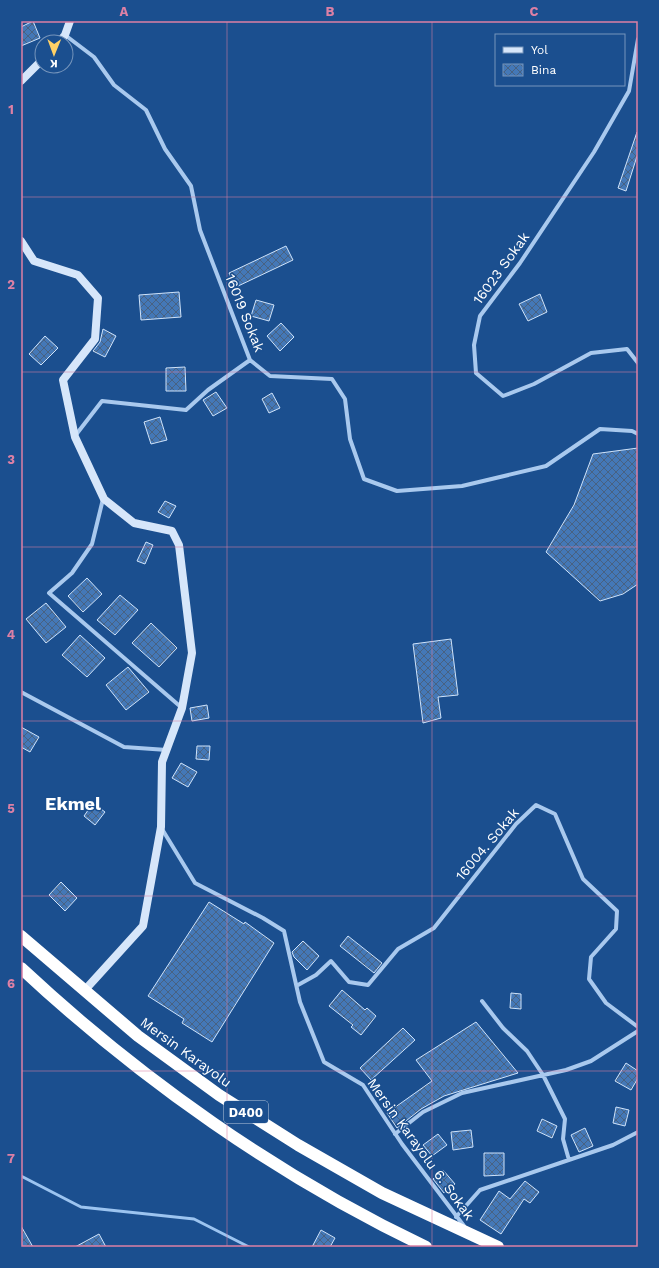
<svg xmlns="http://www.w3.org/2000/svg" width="659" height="1268" viewBox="0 0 659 1268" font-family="'Work Sans',sans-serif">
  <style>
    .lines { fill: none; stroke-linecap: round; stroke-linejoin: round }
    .stream { stroke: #9cc4f0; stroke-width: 3 }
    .building { fill: url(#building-cross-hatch); stroke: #cfe3fa }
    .street { stroke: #a9c9ee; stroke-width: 4 }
    .secondary { stroke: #d6e6fa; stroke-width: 8 }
    .highway { stroke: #fff; stroke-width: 12 }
    .grid { fill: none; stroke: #dd80a5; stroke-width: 1; stroke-opacity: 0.55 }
    .labels { text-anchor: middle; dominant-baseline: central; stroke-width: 3; stroke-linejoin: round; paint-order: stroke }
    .shield { fill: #1b4f8f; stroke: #bbcadd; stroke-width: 1 }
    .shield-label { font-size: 13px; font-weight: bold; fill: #fff }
    .street-label { font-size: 14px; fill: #fff; stroke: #1b4f8f }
    .district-label { font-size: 18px; font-weight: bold; fill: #fff; stroke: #1b4f8f }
    .neatline { fill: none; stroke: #dd80a5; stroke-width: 1.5 }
    .grid-label { font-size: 13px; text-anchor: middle; font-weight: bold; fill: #dd80a5 }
  </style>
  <defs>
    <pattern id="building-cross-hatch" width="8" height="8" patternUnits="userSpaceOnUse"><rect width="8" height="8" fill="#4478b7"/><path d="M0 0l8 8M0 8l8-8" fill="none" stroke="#486282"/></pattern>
  </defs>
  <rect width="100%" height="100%" fill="#1b4f8f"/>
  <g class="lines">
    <!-- stream -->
    <path class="stream" d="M21,1176L81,1207L194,1219L249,1247"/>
  </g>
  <!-- building -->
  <path class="building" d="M33,21L40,38L21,46V27Z
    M637,132L638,153L626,191L618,188Z
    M286,246L293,260L236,287L229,273Z
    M179,292L181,317L141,320L139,295Z
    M540,294L547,312L528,321L519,304Z
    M256,300L274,305L269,321L251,316Z
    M281,323L294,337L280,351L267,336Z
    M103,329L116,336L105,357L93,351L100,342Z
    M45,336L58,348L41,365L29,354Z
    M185,367L186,391H166V368Z
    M216,392L227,408L213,416L203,400Z
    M272,393L280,408L269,413L262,399Z
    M160,417L167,440L151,444L144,422Z
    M638,448V584L623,594L600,601L546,552L574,505L593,454Z
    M165,501L176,506L169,518L158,512Z
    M146,542L153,545L145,564L137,561Z
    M87,578L102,594L83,612L68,596Z
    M120,595L138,610L115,635L97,620Z
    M46,603L66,627L46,643L26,619Z
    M151,623L177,648L159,667L132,643Z
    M80,635L105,658L87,677L62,655Z
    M451,639L458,695L438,697L441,718L423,723L413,644Z
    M128,667L149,692L126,710L106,685Z
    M207,705L209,718L192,721L190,708Z
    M21,727L39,737L30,752L21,747Z
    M197,746H210L209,760L196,759Z
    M181,763L197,772L188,787L172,778Z
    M93,803L105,812L95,825L84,816Z
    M61,882L77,898L65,911L49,895Z
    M209,902L244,924L245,922L274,943L212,1042L182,1023L184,1019L148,996Z
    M348,936L382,963L374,973L340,946Z
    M303,941L319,956L307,970L294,957L292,952Z
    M342,990L365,1010L367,1008L376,1016L361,1035L351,1027L353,1025L329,1006Z
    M511,993L521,994V1009L510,1008Z
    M476,1022L518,1073L444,1096L421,1109L397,1128L387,1113L432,1081L416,1060Z
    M403,1028L415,1040L371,1080L360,1068Z
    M626,1063L638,1071V1078L631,1090L615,1081Z
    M616,1107L629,1110L625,1126L613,1123Z
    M542,1119L557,1126L552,1138L537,1131Z
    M585,1128L593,1146L579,1152L571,1135Z
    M471,1130L473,1147L453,1150L451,1132Z
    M438,1134L447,1145L432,1156L423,1145Z
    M484,1153H504V1175L484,1176Z
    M443,1170L455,1184L444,1193L433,1179Z
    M525,1181L539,1192L530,1203L524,1199L501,1234L480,1220L499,1191L510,1199Z
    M21,1226L33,1247H21Z
    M321,1230L335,1238L330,1247H312Z
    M99,1234L106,1247H75Z"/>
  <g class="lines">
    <!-- street -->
    <path class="street" d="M65,35L94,57L114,85L146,110L165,149L191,186L200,230L250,360L270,376L332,379L345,399L350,439L364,479L397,491L462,486L546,466L600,429L632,431L638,434
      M638,39L629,91L594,152L520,263L480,316L474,345L476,373L503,396L534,384L591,353L627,349L638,363
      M75,436L102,401L186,410L208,390L250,360
      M103,499L92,544L72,573L49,593L182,708
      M21,692L124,747L167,750
      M162,829L195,883L263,918L284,931L300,1002L324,1062L363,1085L402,1144L464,1226
      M298,985L316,975L331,961L349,982L368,985L398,949L434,928L516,824L536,805L555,814L583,879L617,911L616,929L591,957L589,979L606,1003L638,1027
      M482,1001L503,1028L527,1051L543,1075L565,1119L563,1139L569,1160
      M395,1134L423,1112L462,1093L566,1070L591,1061L638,1031
      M456,1217L480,1190L613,1145L638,1132"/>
    <!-- secondary -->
    <path class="secondary" d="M59,42L65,35L70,21
      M21,81L42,60
      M21,241L34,261L78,275L98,298L95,339L63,380L75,437L104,499L134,523L172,531L179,545L192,653L182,708L162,762L161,827L143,926L84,991"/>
    <!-- highway -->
    <path class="highway" d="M21,936L138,1036L219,1095L298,1145L382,1193L498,1247
      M21,968C140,1079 279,1177 426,1247"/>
  </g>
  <!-- grid -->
  <path class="grid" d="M227,21V1247M432,21V1247M21,197H638M21,372H638M21,547H638M21,721H638M21,896H638M21,1071H638"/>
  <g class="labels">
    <!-- shield labels -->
    <rect class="shield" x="224" y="1101" width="44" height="22" rx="3"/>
    <g class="shield-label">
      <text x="246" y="1112">D400</text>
    </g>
    <!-- street labels -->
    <g class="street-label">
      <text transform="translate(501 268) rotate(-54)">16023 Sokak</text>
      <text transform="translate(245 313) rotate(68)">16019 Sokak</text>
      <text transform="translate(487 844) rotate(-50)">16004. Sokak</text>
      <text transform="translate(186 1052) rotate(36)">Mersin Karayolu</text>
      <text transform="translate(421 1149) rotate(54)">Mersin Karayolu 6. Sokak</text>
    </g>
    <!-- district labels -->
    <g class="district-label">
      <text x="73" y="803">Ekmel</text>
    </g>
  </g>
  <!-- border -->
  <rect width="659" height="1268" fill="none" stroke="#1b4f8f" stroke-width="44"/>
  <!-- legend -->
  <rect x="495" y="34" width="130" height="52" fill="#1b4f8f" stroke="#7695bc"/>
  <rect x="503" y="47" width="20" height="6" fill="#d6e6fa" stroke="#7695bc"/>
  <text x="531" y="54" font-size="12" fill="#ffffff">Yol</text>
  <rect x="503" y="64" width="20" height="12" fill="url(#building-cross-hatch)" stroke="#7695bc"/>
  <text x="531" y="74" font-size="12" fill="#ffffff">Bina</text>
  <!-- north arrow -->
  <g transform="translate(54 54) rotate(181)"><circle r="19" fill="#1b4f8f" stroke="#7695bc"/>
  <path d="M0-3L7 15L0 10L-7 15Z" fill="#ffd166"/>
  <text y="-6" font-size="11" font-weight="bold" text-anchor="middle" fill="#ffffff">K</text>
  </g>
  <rect x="22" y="22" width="615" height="1224" class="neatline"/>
  <g class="grid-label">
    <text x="124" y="16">A</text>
    <text x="330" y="16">B</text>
    <text x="534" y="16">C</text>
    <text x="11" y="114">1</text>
    <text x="11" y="289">2</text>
    <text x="11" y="464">3</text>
    <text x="11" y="639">4</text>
    <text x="11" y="813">5</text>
    <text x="11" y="988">6</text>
    <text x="11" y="1163">7</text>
  </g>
</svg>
